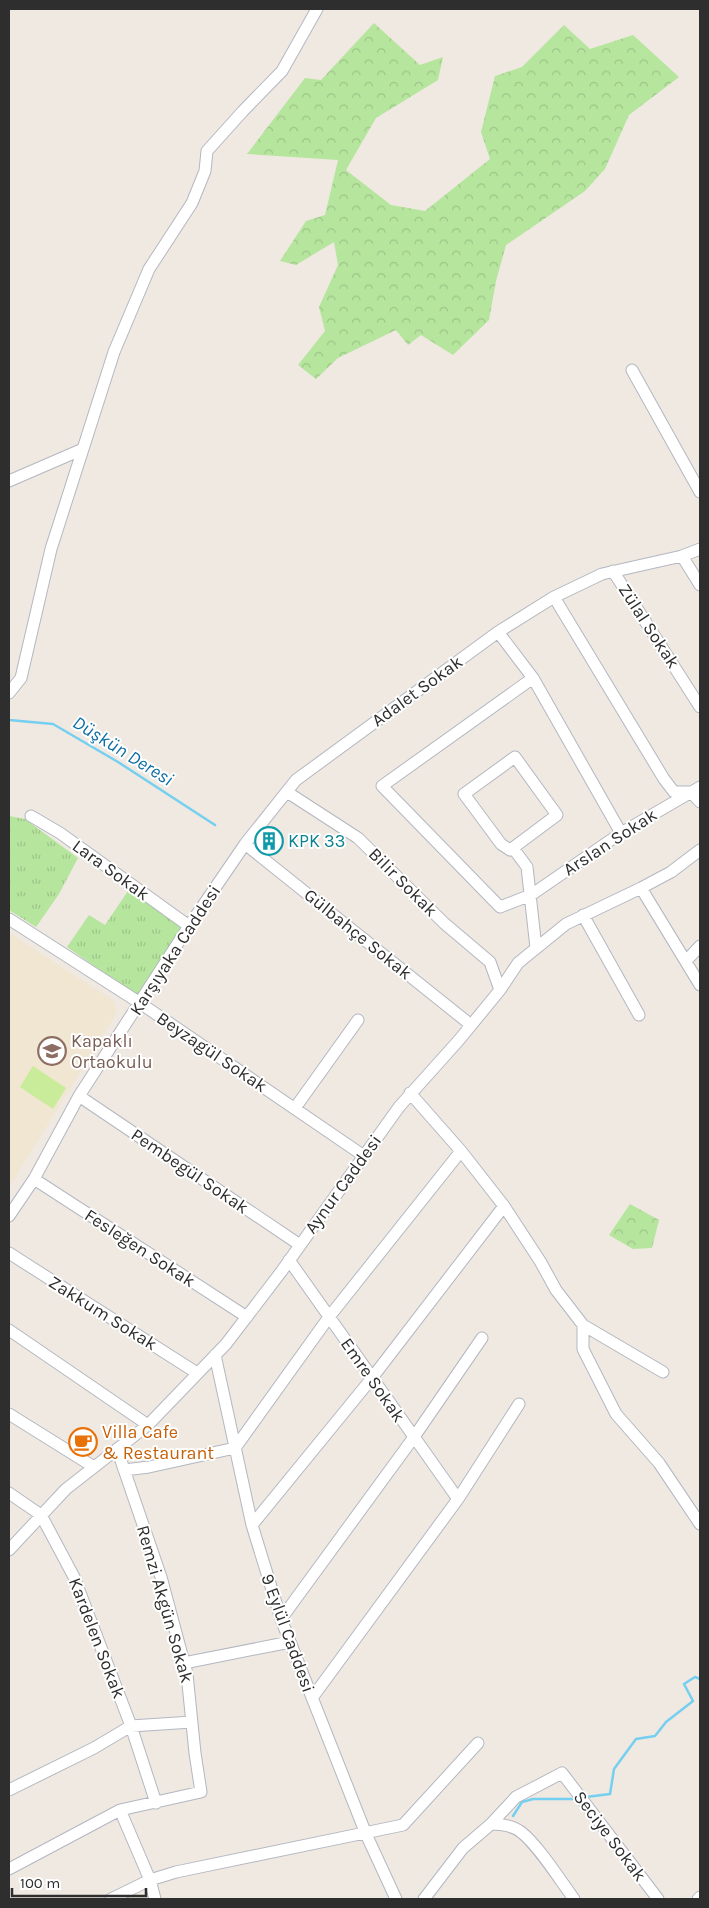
<svg xmlns="http://www.w3.org/2000/svg" width="709" height="1908" viewBox="0 0 709 1908" font-family="Karla,sans-serif">
  <style>
    .education { fill: #f0e6d1 }
    .grass { fill: url(#grass-tufts) }
    .forest { fill: url(#forest-crowns) }
    .pitch { fill: #c9ec9a }
    .lines { fill: none; stroke-linecap: round; stroke-linejoin: round }
    .stream { stroke: #75cff0; stroke-width: 2.5 }
    .minor-casing { stroke: #b4b7c1; stroke-width: 13 }
    .minor { stroke: #fff; stroke-width: 11 }
    .labels { text-anchor: middle; dominant-baseline: central; stroke-width: 4; stroke-linejoin: round; paint-order: stroke }
    .street-label { font-size: 18px; fill: #2e2e2e; stroke: #fff }
    .culture-label { font-size: 18px; fill: #0d838f; stroke: #fff; text-anchor: start }
    .education-label { font-size: 18px; fill: #785e54; stroke: #fff; text-anchor: start }
    .food-label { font-size: 18px; fill: #c56008; stroke: #fff; text-anchor: start }
    .water-label { font-size: 19px; font-style: italic; fill: #0d6fa3; stroke: #fff }
  </style>
  <defs>
    <pattern id="grass-tufts" width="24" height="20" patternUnits="userSpaceOnUse" patternTransform="scale(1.25)"><rect width="24" height="20" fill="#b6e59e"/><path d="M3 7l-1-3M5 7V3M7 7l1-3M15 17l-1-3M17 17v-4M19 17l1-3" fill="none" stroke="#9dc588"/></pattern>
    <pattern id="forest-crowns" width="20" height="18" patternUnits="userSpaceOnUse" patternTransform="scale(1.25)"><rect width="20" height="18" fill="#b6e59e"/><path d="M2 6a3 3 0 1 1 6 0M12 15a3 3 0 1 1 6 0" fill="none" stroke="#9dc588"/></pattern>
  </defs>
  <rect width="100%" height="100%" fill="#efe9e1"/>
  <!-- education -->
  <path class="education" d="M9,933L114,1001L117,1012L9,1187Z"/>
  <!-- grass -->
  <path class="grass" d="M9,816L25,819L78,858L59,894L36,927L9,910Z
    M128,891L174,919L182,930L139,997L67,947L89,915L105,925Z"/>
  <!-- forest -->
  <path class="forest" d="M374,23L420,65L443,57L438,80L376,118L346,170L391,205L425,211L490,159L481,132L495,76L522,67L564,25L590,49L633,35L679,77L629,115L605,169L585,191L506,245L496,281L489,320L453,355L421,335L408,345L396,330L338,358L316,379L298,365L325,331L319,307L338,265L334,242L296,265L280,261L306,221L325,215L338,160L247,154L305,78L321,80Z
    M630,1204L659,1220L652,1248L633,1249L609,1235Z"/>
  <!-- pitch -->
  <path class="pitch" d="M33,1066L66,1088L53,1109L20,1087Z"/>
  <g class="lines">
    <!-- stream -->
    <path class="stream" d="M9,720L53,724L118,762L215,825
      M586,1797L610,1794L614,1769L636,1739L655,1736L666,1722L693,1701L684,1684L695,1677L700,1679
      M513,1816L522,1802L533,1799H578"/>
    <defs>
      <path id="minor" d="M632,370L700,492
        M9,481L83,449
        M682,556L700,585
        M613,571L700,707
        M554,597L664,779L674,792H689
        M498,632L533,678
        M9,693L21,678L51,549L114,352L149,269L192,203L205,171L207,151L243,111L282,71L317,9
        M515,757L557,815L510,850L501,844L464,794Z
        M287,792L358,838L444,923L490,962L500,990
        M691,792L700,802
        M31,816L60,833L189,926
        M621,833L533,678L382,786L500,907L531,895L621,833L700,787
        M245,844L471,1025
        M513,848L527,867L536,948
        M641,888L700,985
        M583,915L639,1015
        M9,919L140,1003L364,1156
        M686,961L700,946
        M410,1093L461,1151L504,1206L540,1261L556,1290L583,1325L663,1372
        M79,1096L300,1245
        M295,1108L358,1020
        M34,1179L247,1317
        M9,1216L34,1179L79,1096L189,926L245,844L296,780L498,632L554,597L602,574L682,556L700,549
        M9,1253L197,1373
        M289,1260L458,1499
        M583,1325V1349L616,1414L659,1463L700,1524
        M9,1330L148,1425
        M215,1355L252,1525L281,1619L366,1834L396,1899
        M9,1414L94,1467
        M124,1470L149,1467L235,1448L329,1317L461,1151
        M9,1493L41,1515L74,1577L131,1726L156,1803
        M252,1525L372,1378L504,1206
        M9,1550L66,1489L148,1425L226,1344L281,1272L399,1107L459,1040L500,990L518,963L566,924L641,888L671,872L700,850
        M281,1619L414,1437L482,1338
        M184,1663L290,1642
        M312,1698L458,1499L519,1404
        M9,1790L94,1748L131,1726L192,1722
        M120,1810L150,1880L155,1899
        M491,1824C501,1824 512,1825 521,1832C538,1845 560,1880 574,1899
        M9,1869L120,1810L201,1792L195,1753L187,1674L161,1577L117,1449
        M111,1899L150,1880L176,1872L403,1825L478,1743
        M424,1899L463,1848L491,1824L516,1797L562,1773L658,1899
        M698,1899L700,1897"/>
    </defs>
    <!-- minor casing -->
    <use href="#minor" class="minor-casing"/>
    <!-- minor -->
    <use href="#minor" class="minor"/>
  </g>
  <!-- icons -->
  <defs>
    <symbol id="building-ring" viewBox="-11 -11 22 22"><circle r="9.5" fill="#fff" stroke="#0f9aa8" stroke-width="1.5"/><path d="M-4-6H4V6H1V3H-1V6H-4ZM-2.5-4.3h1.7v1.8h-1.7ZM.8-4.3h1.7v1.8H.8ZM-2.5-1h1.7V.8h-1.7ZM.8-1h1.7V.8H.8Z" fill="#0f9aa8"/></symbol>
    <symbol id="school-ring" viewBox="-11 -11 22 22"><circle r="9.5" fill="#fff" stroke="#8d6e63" stroke-width="1.5"/><path d="M0-5L7-2L0 1L-7-2ZM-4 1L0 2.5L4 1V4Q0 6-4 4Z" fill="#8d6e63"/></symbol>
    <symbol id="cafe-ring" viewBox="-11 -11 22 22"><circle r="9.5" fill="#fff" stroke="#e8710a" stroke-width="1.5"/><path d="M-5.5-4.5H6V0H3Q3 3.5 0 3.5H-2.5Q-5.5 3.5-5.5 0ZM3-3.2v2h1.7v-2ZM-6 4.5H4V6H-6Z" fill="#e8710a"/></symbol>
  </defs>
  <g fill-rule="evenodd">
    <use href="#building-ring" x="253" y="825" width="32" height="32"/>
    <use href="#school-ring" x="36" y="1035" width="32" height="32"/>
    <use href="#cafe-ring" x="67" y="1426" width="32" height="32"/>
  </g>
  <g class="labels">
    <!-- street labels -->
    <g class="street-label">
      <text transform="translate(649 626) rotate(57)">Zülal Sokak</text>
      <text transform="translate(417 691) rotate(-36)">Adalet Sokak</text>
      <text transform="translate(610 842) rotate(-33)">Arslan Sokak</text>
      <text transform="translate(111 870) rotate(36)">Lara Sokak</text>
      <text transform="translate(403 882) rotate(45)">Bilir Sokak</text>
      <text transform="translate(358 934) rotate(39)">Gülbahçe Sokak</text>
      <text transform="translate(175 950) rotate(-57)">Karşıyaka Caddesi</text>
      <text transform="translate(212 1052) rotate(34)">Beyzagül Sokak</text>
      <text transform="translate(190 1171) rotate(34)">Pembegül Sokak</text>
      <text transform="translate(343 1184) rotate(-54)">Aynur Caddesi</text>
      <text transform="translate(140 1248) rotate(33)">Fesleğen Sokak</text>
      <text transform="translate(103 1313) rotate(32)">Zakkum Sokak</text>
      <text transform="translate(373 1380) rotate(55)">Emre Sokak</text>
      <text transform="translate(165 1604) rotate(74)">Remzi Akgün Sokak</text>
      <text transform="translate(288 1633) rotate(70)">9 Eylül Caddesi</text>
      <text transform="translate(97 1638) rotate(69)">Kardelen Sokak</text>
      <text transform="translate(610 1836) rotate(53)">Seciye Sokak</text>
    </g>
    <!-- culture labels -->
    <g class="culture-label">
      <text x="288" y="841">KPK 33</text>
    </g>
    <!-- education labels -->
    <g class="education-label">
      <text x="71" y="1041">Kapaklı<tspan x="71" dy="21">Ortaokulu</tspan></text>
    </g>
    <!-- food labels -->
    <g class="food-label">
      <text x="102" y="1432">Villa Cafe<tspan x="102" dy="21">&amp; Restaurant</tspan></text>
    </g>
    <!-- water labels -->
    <g class="water-label">
      <text transform="translate(123 751) rotate(32)">Düşkün Deresi</text>
    </g>
  </g>
  <!-- border -->
  <rect width="709" height="1908" fill="none" stroke="#2e2e2e" stroke-width="20"/>
  <!-- scale -->
  <path d="M12 1888v8h134v-8" fill="none" stroke="#2e2e2e" stroke-width="2.5"/>
  <text x="20" y="1888" font-size="15" fill="#2e2e2e" stroke="#ffffff" stroke-width="4" paint-order="stroke">100 m</text>
</svg>
